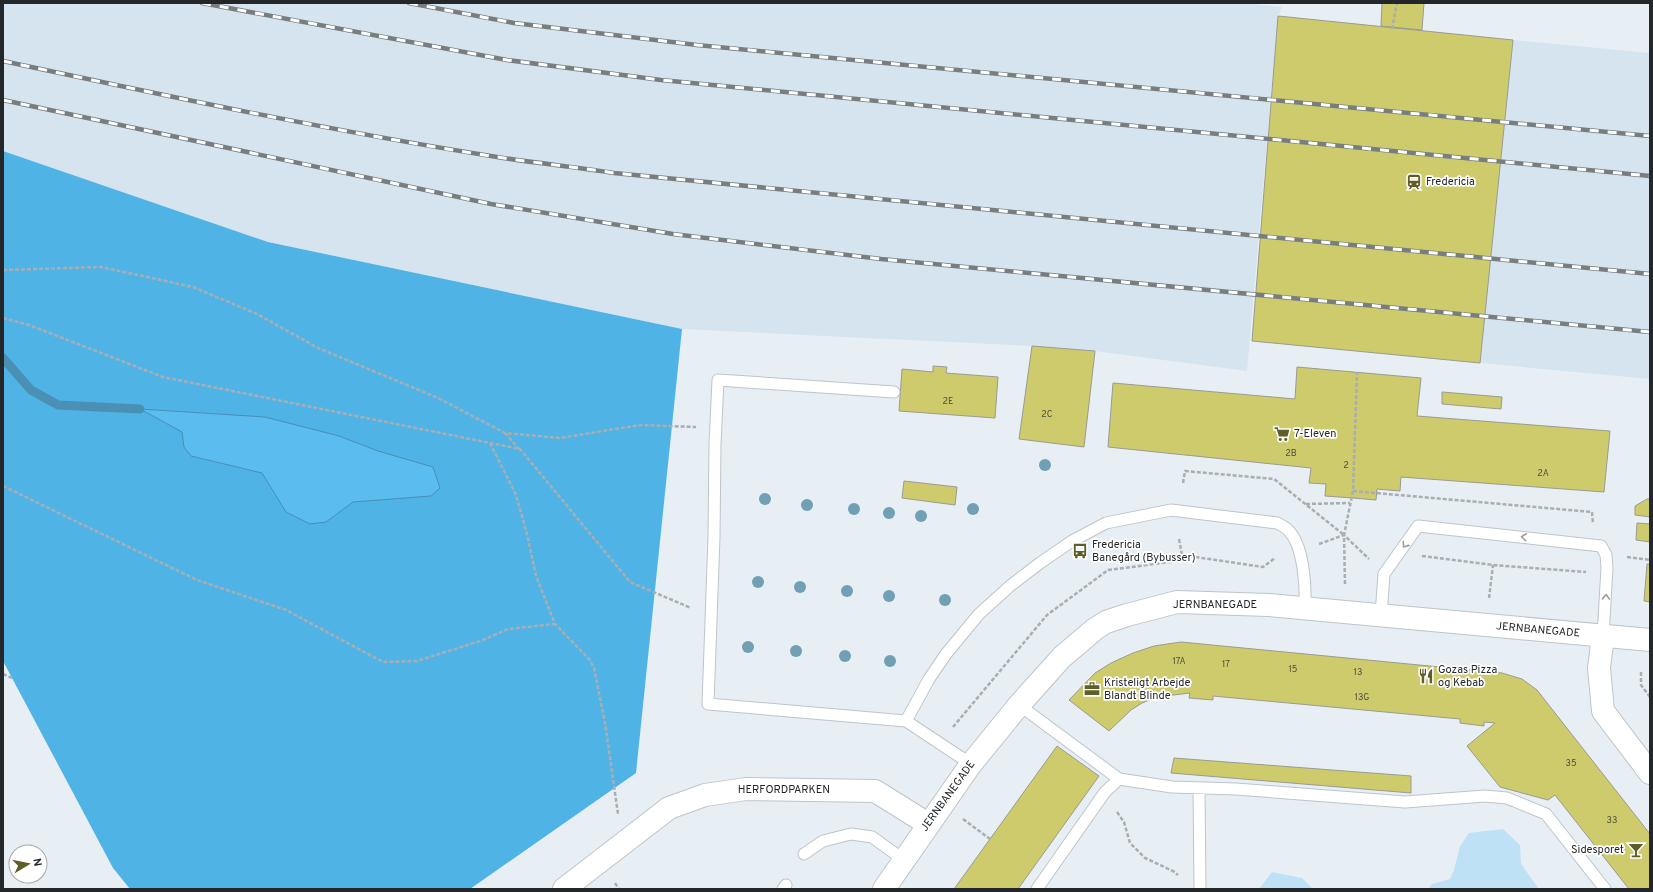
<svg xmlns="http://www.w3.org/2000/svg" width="1653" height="892" viewBox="0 0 1653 892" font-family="Overpass,sans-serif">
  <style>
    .built { fill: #d5e4ee }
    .green { fill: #bee1f6 }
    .forest { fill: #50b3e6 }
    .water { fill: #5abcef; stroke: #4a8fb4 }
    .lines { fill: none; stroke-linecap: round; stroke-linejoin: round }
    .stream { stroke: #4a8fb4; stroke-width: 9 }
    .building { fill: #cecb6c; stroke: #9a9a93 }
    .service-casing { stroke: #bdc5ca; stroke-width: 13 }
    .minor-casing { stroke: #bdc5ca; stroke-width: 24 }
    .tertiary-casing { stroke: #bdc5ca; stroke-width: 24 }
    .path { stroke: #a8aeb2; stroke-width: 2.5; stroke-dasharray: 4 2; stroke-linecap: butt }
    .service { stroke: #fff; stroke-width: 11 }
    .minor { stroke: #fff; stroke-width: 22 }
    .tertiary { stroke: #fff; stroke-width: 22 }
    .rail-casing { stroke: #787d80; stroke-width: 4.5 }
    .rail { stroke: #fff; stroke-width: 3; stroke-dasharray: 9; stroke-linecap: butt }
    .tree { fill: #719fb4 }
    .oneway { stroke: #9c9e9f }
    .labels { text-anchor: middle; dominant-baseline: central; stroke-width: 3.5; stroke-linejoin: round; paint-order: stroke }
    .number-label { font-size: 9px; fill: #4e503a }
    .poi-label { font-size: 11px; fill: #242729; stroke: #fff; text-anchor: start }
    .street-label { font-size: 11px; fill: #242729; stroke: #fff }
  </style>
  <rect width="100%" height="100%" fill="#e7eff4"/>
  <!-- built -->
  <path class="built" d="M3,3H1244L1282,7L1278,16L1247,371L1095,351L1032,346L682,329L268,242L3,151Z
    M1513,40L1650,53V379L1480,363Z"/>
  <!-- green -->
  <path class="green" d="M1503,829L1520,845L1521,864L1539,889H1428L1432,884L1450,879L1454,870L1460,846L1469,833Z
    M1272,872L1302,878L1313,889H1259Z"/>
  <!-- forest -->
  <path class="forest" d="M3,151L268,242L682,329L636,773L470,889H130L113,868L3,661Z"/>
  <!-- water -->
  <path class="water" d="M140,409L265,417L339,436L378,451L433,467L440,488L431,496L353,502L326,522L310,524L286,512L262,473L191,456L184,447L182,432Z"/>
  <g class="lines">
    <!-- stream -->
    <path class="stream" d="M3,358L31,390L58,405L140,409"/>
  </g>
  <!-- building -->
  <path class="building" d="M1382,3H1424L1422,30L1381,26Z
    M1278,16L1513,40L1480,363L1252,341Z
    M1032,346L1095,351L1084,447L1019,439Z
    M933,366L947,367L946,373L998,377L995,418L899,411L902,369L933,372Z
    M1297,367L1421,378L1417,416L1610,431L1604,492L1401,477L1400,491L1377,489L1376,500L1353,498L1325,496L1326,484L1309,483L1311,468L1108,447L1113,383L1295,399Z
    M1442,392L1502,397L1501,409L1442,404Z
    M904,481L957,487L955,505L902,498Z
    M1647,499H1650V517L1635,515V506Z
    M1637,523L1650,524V542L1636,540Z
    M1647,564H1650V602L1644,601Z
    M1181,642L1502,673L1522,679L1537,690L1650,834V889H1629L1555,795L1548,800L1500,787L1467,746L1495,723L1484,722V726L1460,723V719L1213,696V700L1189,698L1190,693L1157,697L1142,703L1131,710L1109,731L1069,700L1095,673L1111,663L1133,653L1154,646Z
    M1057,746L1099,776L1018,889H954Z
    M1174,758L1411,776V793L1171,773Z"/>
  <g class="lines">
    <defs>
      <path id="service" d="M894,392L718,380L715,444L714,537L708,704L906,721L971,764
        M1381,615L1384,574L1418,526L1601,546L1606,555L1607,568L1603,636
        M1019,705L1119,779L1172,787L1236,789L1405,802L1485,796L1507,798L1546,814L1605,889
        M906,721L929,679L946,654L979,614L1010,586L1040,563L1072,541L1106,523L1171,510L1277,523C1281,525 1285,527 1288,530C1304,545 1306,588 1305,609
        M1199,788L1200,889
        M804,854L823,841L851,834L872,837L904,860
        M783,889L786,885
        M1037,889L1105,792L1119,779"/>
      <path id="minor" d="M1603,636L1599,668L1603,711L1650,773
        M564,889L669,808L705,795L746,789L875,791L928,824"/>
      <path id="tertiary" d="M884,889L971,764L1019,705L1062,657L1095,629L1106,622L1127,615L1177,602L1269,605L1650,640"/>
    </defs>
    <!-- service casing -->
    <use href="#service" class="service-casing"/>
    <!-- minor casing -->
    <use href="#minor" class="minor-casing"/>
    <!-- tertiary casing -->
    <use href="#tertiary" class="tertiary-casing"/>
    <!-- path -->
    <path class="path" d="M1392,29L1397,3
      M3,270L101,267L193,287L257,314L318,348L438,398L505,433L560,438L640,425L696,427
      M3,318L29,325L163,377L520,449L630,582L691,608
      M505,433L519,449
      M490,443L516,495L527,534L536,576L555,624L589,659L594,668L605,723L618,814
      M1183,483L1185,471L1274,479L1344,535
      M3,486L197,580L286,610L383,662L417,661L483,640L508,629L555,624
      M1353,491L1592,512L1593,524
      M1306,504L1350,503
      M1179,539L1182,555
      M1319,544L1344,535L1369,559
      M1422,556L1493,565L1586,572
      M1627,557L1650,560
      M1345,584L1344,535L1353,491L1357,372
      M1489,598L1493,565
      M1641,672V685L1650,697
      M3,674L12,678
      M953,727L1047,615L1108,570L1170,562L1182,555L1263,567L1275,558
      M1117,812L1124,822L1130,843L1145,858L1173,871L1178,875
      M963,819L990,839
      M615,883L619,889"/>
    <!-- service -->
    <use href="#service" class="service"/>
    <!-- minor -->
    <use href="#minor" class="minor"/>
    <!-- tertiary -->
    <use href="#tertiary" class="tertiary"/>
    <defs>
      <path id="rail" d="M202,3L507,60L661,80L1650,176
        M409,3L514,23L697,45L1650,136
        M3,61C167,96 331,131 497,157C536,163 575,167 614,173L1650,274
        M3,100L491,204L673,234L881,259L1650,332"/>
    </defs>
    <!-- rail casing -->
    <use href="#rail" class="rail-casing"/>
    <!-- rail -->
    <use href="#rail" class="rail"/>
  </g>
  <!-- trees -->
  <g class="tree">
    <circle cx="1045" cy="465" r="6"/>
    <circle cx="765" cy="499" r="6"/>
    <circle cx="807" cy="505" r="6"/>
    <circle cx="854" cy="509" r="6"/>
    <circle cx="973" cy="509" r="6"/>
    <circle cx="889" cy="513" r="6"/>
    <circle cx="921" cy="516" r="6"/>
    <circle cx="758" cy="582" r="6"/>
    <circle cx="800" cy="587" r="6"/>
    <circle cx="847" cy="591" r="6"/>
    <circle cx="889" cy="596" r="6"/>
    <circle cx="945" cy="600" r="6"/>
    <circle cx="748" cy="647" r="6"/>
    <circle cx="796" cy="651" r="6"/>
    <circle cx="845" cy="656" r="6"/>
    <circle cx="890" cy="661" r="6"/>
  </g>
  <!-- one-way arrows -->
  <defs><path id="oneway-chevron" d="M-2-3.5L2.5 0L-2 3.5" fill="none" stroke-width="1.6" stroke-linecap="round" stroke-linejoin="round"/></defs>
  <g class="oneway">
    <use href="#oneway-chevron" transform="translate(1524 537) rotate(-174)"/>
    <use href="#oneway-chevron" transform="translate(1405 545) rotate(125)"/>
    <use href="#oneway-chevron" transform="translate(1606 597) rotate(-88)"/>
  </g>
  <!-- icons -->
  <defs>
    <symbol id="station-bare" viewBox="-9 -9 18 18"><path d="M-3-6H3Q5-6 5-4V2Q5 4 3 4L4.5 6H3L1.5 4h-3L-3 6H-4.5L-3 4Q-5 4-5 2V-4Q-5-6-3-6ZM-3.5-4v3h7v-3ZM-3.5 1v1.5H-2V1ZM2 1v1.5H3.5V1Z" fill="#5f5d2a" stroke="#fff" stroke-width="2.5" paint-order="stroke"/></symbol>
    <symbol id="supermarket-bare" viewBox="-9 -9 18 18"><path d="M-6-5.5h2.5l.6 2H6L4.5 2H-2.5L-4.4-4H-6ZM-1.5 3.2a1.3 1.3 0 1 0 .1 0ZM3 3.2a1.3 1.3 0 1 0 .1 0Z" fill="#5f5d2a" stroke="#fff" stroke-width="2.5" paint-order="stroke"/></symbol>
    <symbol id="bus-bare" viewBox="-9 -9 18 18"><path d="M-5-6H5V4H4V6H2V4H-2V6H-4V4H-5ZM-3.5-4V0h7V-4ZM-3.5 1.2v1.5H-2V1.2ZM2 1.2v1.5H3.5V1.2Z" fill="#5f5d2a" stroke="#fff" stroke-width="2.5" paint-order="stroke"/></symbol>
    <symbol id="restaurant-bare" viewBox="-9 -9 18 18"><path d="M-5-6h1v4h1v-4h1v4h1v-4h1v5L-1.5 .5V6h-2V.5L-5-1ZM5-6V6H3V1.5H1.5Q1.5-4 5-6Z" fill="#5f5d2a" stroke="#fff" stroke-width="2.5" paint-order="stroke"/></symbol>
    <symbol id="office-bare" viewBox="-9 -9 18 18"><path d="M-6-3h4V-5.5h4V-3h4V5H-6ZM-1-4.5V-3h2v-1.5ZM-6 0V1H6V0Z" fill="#5f5d2a" stroke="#fff" stroke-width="2.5" paint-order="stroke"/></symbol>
    <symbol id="bar-bare" viewBox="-9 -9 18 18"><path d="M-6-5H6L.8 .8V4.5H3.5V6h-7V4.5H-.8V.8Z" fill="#5f5d2a" stroke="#fff" stroke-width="2.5" paint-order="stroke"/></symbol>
  </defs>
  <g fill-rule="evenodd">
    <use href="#station-bare" x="1403" y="171" width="22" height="22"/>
    <use href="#supermarket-bare" x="1271" y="423" width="22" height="22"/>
    <use href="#bus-bare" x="1069" y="540" width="22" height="22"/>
    <use href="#restaurant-bare" x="1415" y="665" width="22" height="22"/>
    <use href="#office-bare" x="1081" y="678" width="22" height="22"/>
    <use href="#bar-bare" x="1625" y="839" width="22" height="22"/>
  </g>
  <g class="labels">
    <!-- number labels -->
    <g class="number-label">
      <text x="948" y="401">2E</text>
      <text x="1047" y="414">2C</text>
      <text x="1291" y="453">2B</text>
      <text x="1346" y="465">2</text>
      <text x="1543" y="473">2A</text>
      <text x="1179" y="661">17A</text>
      <text x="1226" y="664">17</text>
      <text x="1293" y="669">15</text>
      <text x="1358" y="672">13</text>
      <text x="1362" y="697">13G</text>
      <text x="1571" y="763">35</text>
      <text x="1612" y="820">33</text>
    </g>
    <!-- poi labels -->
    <g class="poi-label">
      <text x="1426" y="182">Fredericia</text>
      <text x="1294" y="434">7-Eleven</text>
      <text x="1092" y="545">Fredericia<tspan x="1092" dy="13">Banegård (Bybusser)</tspan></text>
      <text x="1438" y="670">Gozas Pizza<tspan x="1438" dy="13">og Kebab</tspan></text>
      <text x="1104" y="683">Kristeligt Arbejde<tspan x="1104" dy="13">Blandt Blinde</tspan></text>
      <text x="1624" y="850" text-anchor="end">Sidesporet</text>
    </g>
    <!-- street labels -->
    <g class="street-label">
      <text x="1215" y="605">JERNBANEGADE</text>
      <text transform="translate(1538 630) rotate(5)">JERNBANEGADE</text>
      <text x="784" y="790">HERFORDPARKEN</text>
      <text transform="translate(948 796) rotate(-54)">JERNBANEGADE</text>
    </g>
  </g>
  <!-- border -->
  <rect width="1653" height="892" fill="none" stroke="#242729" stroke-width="8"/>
  <!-- north arrow -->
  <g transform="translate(28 864) rotate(80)"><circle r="19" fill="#ffffff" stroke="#a7a9a9"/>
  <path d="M0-3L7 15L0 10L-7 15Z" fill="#5f5d2a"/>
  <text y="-6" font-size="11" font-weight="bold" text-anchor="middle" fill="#242729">N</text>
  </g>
</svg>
